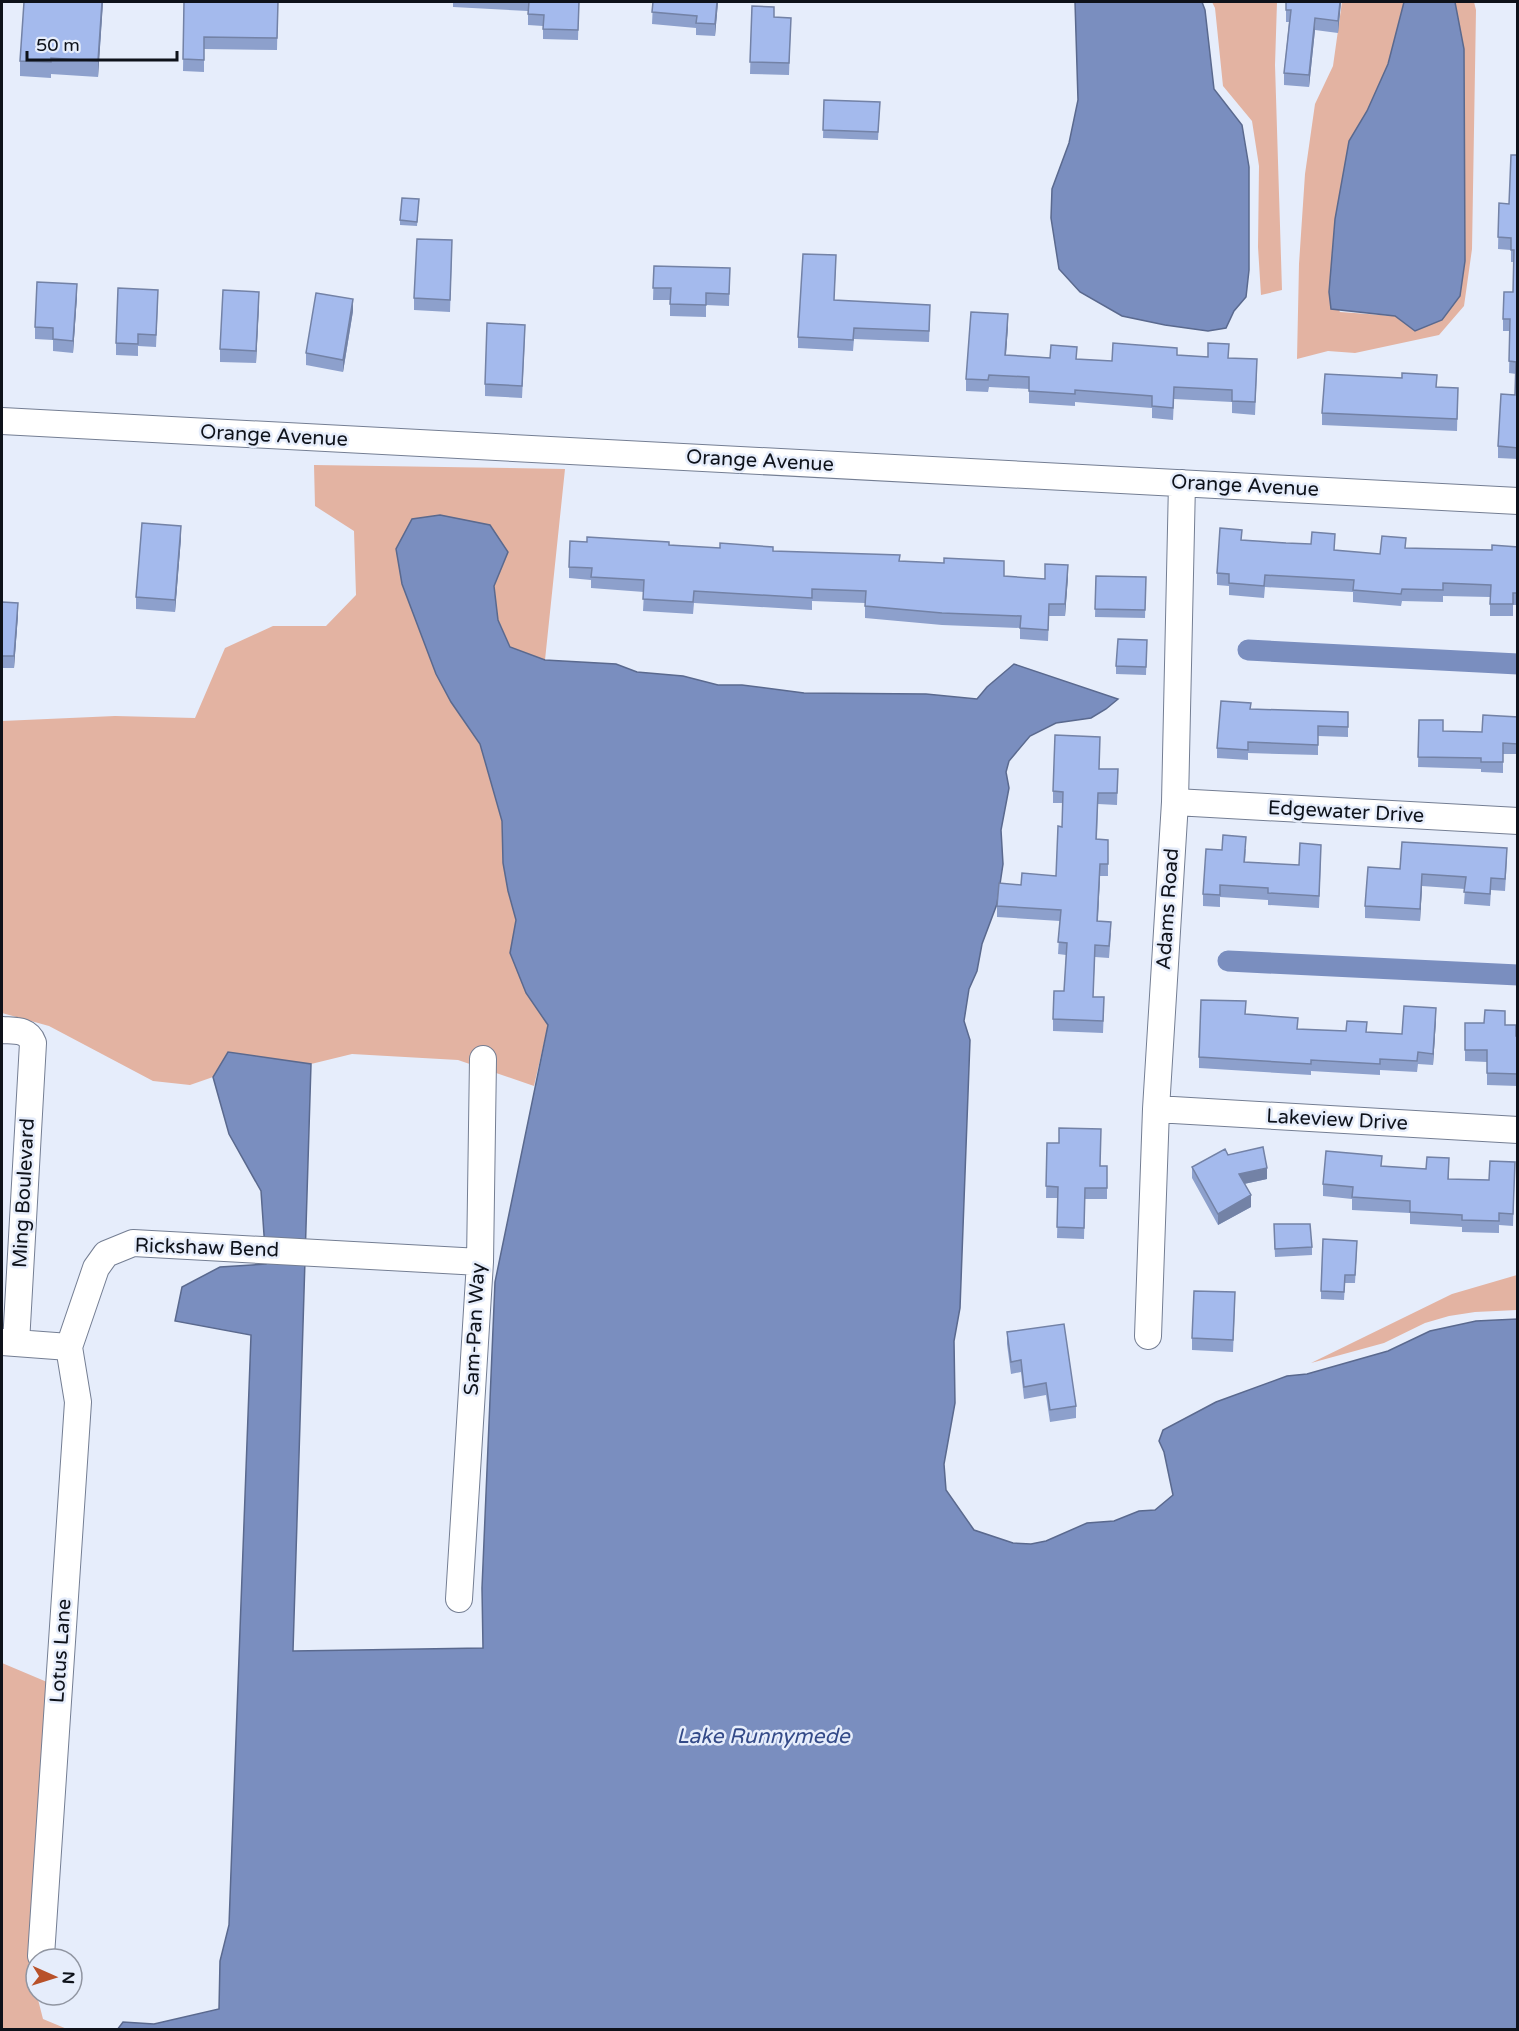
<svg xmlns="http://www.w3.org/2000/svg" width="1519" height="2031" viewBox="0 0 1519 2031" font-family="'Varela Round',sans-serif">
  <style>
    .green { fill: #e3b3a2 }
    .water { fill: #7a8ebf; stroke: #5a698e; stroke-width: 1.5 }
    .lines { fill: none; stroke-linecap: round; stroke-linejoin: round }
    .canal { stroke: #7a8ebf; stroke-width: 21 }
    .minor-casing { stroke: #747e93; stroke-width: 28 }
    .minor { stroke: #fff; stroke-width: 26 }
    .wall { fill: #8da0cc }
    .shaded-wall { fill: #7382a6 }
    .building { fill: #a4baed; stroke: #7382a6; stroke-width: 1.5 }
    .labels { text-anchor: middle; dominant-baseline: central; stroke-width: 5; stroke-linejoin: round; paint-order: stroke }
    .street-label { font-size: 20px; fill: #0e121a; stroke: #e6edfb }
    .water-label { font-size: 21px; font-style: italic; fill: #334a88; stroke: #e6edfb }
  </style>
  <rect width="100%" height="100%" fill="#e6edfb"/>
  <!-- green -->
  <path class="green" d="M1212,2H1277L1275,65L1282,290L1261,295L1258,247L1259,166L1252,121L1223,86L1215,8Z
    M1342,2H1404L1388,64L1367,111L1349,141L1335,219L1329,292L1340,312L1395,316L1415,331L1442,320L1460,296L1465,261L1464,49L1455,2H1474L1476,10L1472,249L1464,306L1439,335L1355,353L1328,351L1297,359L1299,264L1305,174L1315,104L1333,66Z
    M314,465L565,469L545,660L510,647L498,619L494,586L508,552L402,584L436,674L451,702L480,744L502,821L503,863L508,891L516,920L510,953L526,993L548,1025L534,1086L458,1060L352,1054L311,1064L228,1052L213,1077L190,1085L153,1081L49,1026L2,1013V721L115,716L195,718L225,648L273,626H326L356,595L354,531L315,506Z
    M1517,1275V1310L1475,1312L1449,1316L1425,1323L1384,1343L1311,1363L1452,1294Z
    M2,1663L47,1682L32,1976L43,2019L67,2029H2Z"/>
  <!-- water -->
  <path class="water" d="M1075,2H1202L1205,10L1214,89L1242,125L1249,167V270L1246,297L1234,311L1226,328L1208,331L1165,325L1122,316L1080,292L1059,269L1051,218L1052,189L1069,143L1078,100Z
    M1404,2H1455L1464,49L1465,261L1460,296L1442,320L1415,331L1395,316L1331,309L1329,292L1335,219L1349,141L1367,111L1388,64Z
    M440,515L490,525L508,552L494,586L498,620L510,647L545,660L616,664L637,672L683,676L718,685H742L804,693L926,694L977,699L987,687L1014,664L1118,699L1106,709L1091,718L1056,723L1030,736L1009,761L1006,772L1009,788L1001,830L1003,864L997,904L982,944L977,971L969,989L964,1021L970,1040L960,1308L954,1341L955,1403L944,1464L946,1490L974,1530L1013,1543L1031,1544L1046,1541L1087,1523L1114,1521L1139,1511L1155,1510L1173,1495L1164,1452L1159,1441L1163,1430L1216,1402L1287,1376L1307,1374L1388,1351L1430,1331L1476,1321L1517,1319V2029L117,2030L123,2022L154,2024L219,2009L220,1961L229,1925L251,1335L175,1321L182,1287L220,1267L266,1264L261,1191L229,1134L213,1077L228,1052L311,1064L293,1651L483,1648L482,1588L495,1282L548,1025L526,993L510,953L516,920L508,891L503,863L502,821L480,744L451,702L436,674L402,584L396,549L412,519Z"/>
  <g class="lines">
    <!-- canal -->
    <path class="canal" d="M1248,650L1518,664
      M1228,961L1518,975"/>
    <defs>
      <path id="minor" d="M2,421L1518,501
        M1175,802L1518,821
        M2,1030C15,1031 28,1029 33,1043L16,1343
        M1156,1109L1518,1130
        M1148,1336L1156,1109L1175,802L1182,483
        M2,1342L69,1347L96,1268L106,1254L133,1243L480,1262
        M459,1599L480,1262L483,1059
        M41,1956L78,1402L69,1347"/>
    </defs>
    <!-- minor casing -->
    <use href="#minor" class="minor-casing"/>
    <!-- minor -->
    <use href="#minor" class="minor"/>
  </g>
  <!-- wall -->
  <path class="wall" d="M103,2L98,77L51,74V78L20,76V61Z
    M184,2H278L277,50L204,49V72L183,71Z
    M453,2H579L578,40L543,39V26L528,25V11L453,7Z
    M653,2H718L715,36L696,35V28L652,24Z
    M1341,2L1338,33L1315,30L1309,87L1284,85V73L1289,22H1286V10Z
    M752,6L774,17L791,18L789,75L750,74Z
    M824,100L880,102L878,140L823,138Z
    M1518,155V459L1498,458V446L1515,395L1516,374L1509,373L1510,331H1503V319L1513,292V262H1511V250L1498,249L1499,203L1509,204Z
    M419,199L417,226L400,225V220Z
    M452,252L450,312L414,310V298Z
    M654,266L730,268L729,306L706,305V317L670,316V300H653Z
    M836,266L834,300L930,316L929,342L854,339L853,351L798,348V337Z
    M77,296L73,353L53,351V340L35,339V327Z
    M158,302L156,347L138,346V356L116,355V343Z
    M259,304L256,363L220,362V349Z
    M353,311L343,372L306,365V353Z
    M1008,326L1006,355L1112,361L1177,355L1229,358L1257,371L1255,415L1232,413V402L1174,399L1173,420L1152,418V408L1075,402V406L1029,403V389L989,387L988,392L966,391V379Z
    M525,337L522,398L485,396V384Z
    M1437,387L1458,388L1457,431L1322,425V413Z
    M181,538L175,612L136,609V597Z
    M1242,540L1335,551L1380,554L1406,548L1492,550L1518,547V605H1513V616H1490V597L1443,596V602L1402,601L1401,606L1353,602V592L1265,587L1264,598L1229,595V586L1217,585V573Z
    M587,542L773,551L900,561L1004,576L1045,579L1068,577L1065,616H1049L1048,641L1020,639V628L942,625L865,618V603L812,601V610L694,603L693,614L643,611L644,592L591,588V580L569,578V567Z
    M1096,576L1146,577L1145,618L1095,617Z
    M2,602L18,615L14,668H2Z
    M1147,640L1146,675L1116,674V666Z
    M1251,709L1348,722V737L1318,736V755L1248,753V760L1217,758V748Z
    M1518,717V754H1503V773L1481,772V769L1418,767L1419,720L1443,731L1482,732Z
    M1099,769H1118L1117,805L1098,804L1097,839L1108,852V876H1100L1098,921L1111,933L1109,958L1095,957L1093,997L1104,1009L1103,1033L1053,1031V1019L1064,991L1066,955L1058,954L1060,921L997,917V906L1021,885L1056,876L1062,827L1063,803H1053V791Z
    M1246,849L1245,862L1299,865L1321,857L1319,908L1268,905V900L1220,897V907L1203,906V894L1222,850Z
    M1507,860L1505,891L1491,890L1490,906L1464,904L1465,889L1422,886L1420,921L1365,918V906L1400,869Z
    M1246,1014L1298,1029L1367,1032L1402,1034L1436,1019L1433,1065L1418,1064L1417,1072L1380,1070V1075L1311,1071V1075L1199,1068V1057Z
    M1465,1023L1505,1025L1516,1036H1518V1086L1487,1085V1062L1465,1061Z
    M1047,1143L1100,1166H1107V1199H1085L1084,1239L1057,1238L1058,1198H1046Z
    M1228,1155L1267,1179L1244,1184L1251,1207L1218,1225L1192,1178V1167Z
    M1515,1162L1513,1226L1499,1225V1233L1462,1232V1227L1410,1224V1213L1352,1210V1199L1323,1196V1184L1382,1166L1449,1170V1179L1489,1180Z
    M1274,1232L1312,1247V1255L1275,1257Z
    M1357,1249L1355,1283H1345L1344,1300L1321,1299V1291Z
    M1235,1304L1233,1352L1192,1350V1338Z
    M1007,1332L1076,1406V1418L1050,1422L1046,1395L1024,1399L1021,1372L1011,1374L1007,1344Z"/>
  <!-- shaded-wall -->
  <path class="shaded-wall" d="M102,2H103L98,77V61Z
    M717,2H718L715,36V24Z
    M1340,2H1341L1338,33V21Z
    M1315,18V30L1309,87V75Z
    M77,284V296L73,353V341Z
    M259,292V304L256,363V351Z
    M353,299V311L343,372V360Z
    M1008,314V326L1005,367V355Z
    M181,526V538L175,612V600Z
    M1068,565V577L1065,616V604Z
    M18,603V615L14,668V656Z
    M1100,864V876L1097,932V921Z
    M1422,874V886L1420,921V909Z
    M1436,1008V1019L1433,1065V1054Z
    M1267,1168V1179L1239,1185V1174Z
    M1251,1195V1207L1218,1225V1214Z"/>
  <!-- building -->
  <path class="building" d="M24,2H102L98,61L51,58V62L20,61Z
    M184,2H278L277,38L204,37V60L183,59Z
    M529,2H579L578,30L543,29L544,15L528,14Z
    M653,2H717L715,24L696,23L697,16L652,12Z
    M1286,2H1340L1338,21L1315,18L1309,75L1284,73L1291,10H1286Z
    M752,6L774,7V17L791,18L789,63L750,62Z
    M824,100L880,102L878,132L823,130Z
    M1511,155H1518V448L1498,446L1501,394L1515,395L1516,362L1509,361L1510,319H1503L1504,292H1513L1514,250H1511V238L1498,237L1499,203L1509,204Z
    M402,198L419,199L417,222L400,220Z
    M417,239L452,240L450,300L414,298Z
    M803,254L836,255L834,300L930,305L929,331L854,328L853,340L798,337Z
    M654,266L730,268L729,294L706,293V305L670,304L671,288H653Z
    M37,282L77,284L73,341L53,339V328L35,327Z
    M118,288L158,290L156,335L138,334V344L116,343Z
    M223,290L259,292L256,351L220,349Z
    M316,293L353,299L343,360L306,353Z
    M971,312L1008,314L1005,355L1050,358L1051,345L1077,347L1076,359L1112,361L1113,343L1177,348V355L1208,357V343L1229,344L1228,358L1257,359L1255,402L1232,401V390L1174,387L1173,408L1152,406V396L1075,390V394L1029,391V377L989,375L988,380L966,379Z
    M487,323L525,325L522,386L485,384Z
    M1402,373L1437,375L1436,387L1458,388L1457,419L1322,413L1325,374L1402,378Z
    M142,523L181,526L175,600L136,597Z
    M1220,528L1242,530L1241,540L1286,543L1311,544L1312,532L1335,534L1334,550L1380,554L1382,536L1406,538L1405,548L1492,550V545L1518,547V593H1513V604H1490L1491,585L1443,583V590L1402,589L1401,594L1353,590L1354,580L1265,575L1264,586L1229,583V574L1217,573Z
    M587,537L669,542V545L720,548V543L773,547V551L900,555L899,561L944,563V558L1004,561V576L1045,579V564L1068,565L1065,604H1049L1048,630L1020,628L1021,616L942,613L865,606L866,591L812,589V598L694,591L693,602L643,599L644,580L591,577L592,568L569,567L570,541L587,542Z
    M1096,576L1146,577L1145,610L1095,609Z
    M2,602L18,603L14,656H2Z
    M1118,639L1147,640L1146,667L1116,666Z
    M1221,701L1251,703L1250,709L1348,712V727L1318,726V745L1248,742V750L1217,748Z
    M1483,715L1518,717V744L1503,743V762H1481V758L1418,757L1419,720H1443V731L1482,732Z
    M1055,735L1100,737L1099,769H1118L1117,793H1098L1096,839L1108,840V864H1100L1097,921L1111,922L1109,946L1095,945L1093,997H1104L1103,1021L1053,1019L1054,991H1064L1067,943L1058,942L1061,910L997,906L999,883L1021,885L1022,873L1056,876L1058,826L1062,827L1063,792L1053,791Z
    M1223,835L1246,837L1244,862L1299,865L1300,843L1321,845L1319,896L1268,893V888L1220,885V895L1203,894L1206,849L1222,850Z
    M1402,842L1507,848L1505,879L1491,878L1490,894L1464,892L1466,877L1422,874L1420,909L1365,906L1368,867L1400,869Z
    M1201,1000L1246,1001L1245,1014L1298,1018L1297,1029L1346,1031L1347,1021L1367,1022L1366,1032L1402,1034L1404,1006L1436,1008L1433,1054L1418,1052L1417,1061L1380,1059V1064L1311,1060V1064L1199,1057Z
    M1485,1010L1505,1011V1025H1516V1036H1518V1074L1487,1073V1050H1465V1023H1484Z
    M1059,1128L1101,1129L1100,1166H1107V1188H1085L1084,1228L1057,1227L1058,1187L1046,1186L1047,1143H1059Z
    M1263,1147L1267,1168L1239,1174L1251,1195L1218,1214L1192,1167L1225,1149L1228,1155Z
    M1326,1151L1382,1156L1381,1166L1426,1169L1427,1157L1449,1158L1448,1179L1489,1180L1490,1161L1515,1162L1513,1214L1499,1213V1221L1462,1220V1215L1410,1212V1201L1352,1197L1353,1187L1323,1184Z
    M1274,1224H1310L1312,1247L1275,1249Z
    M1323,1239L1357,1241L1355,1275H1345L1344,1292L1321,1291Z
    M1194,1291L1235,1292L1233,1340L1192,1338Z
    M1064,1324L1076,1406L1050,1410L1046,1383L1024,1387L1021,1360L1011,1362L1007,1332Z"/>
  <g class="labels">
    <!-- street labels -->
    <g class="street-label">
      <text transform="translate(274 436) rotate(3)">Orange Avenue</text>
      <text transform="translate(760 461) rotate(3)">Orange Avenue</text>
      <text transform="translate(1245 486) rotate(3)">Orange Avenue</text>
      <text transform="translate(1346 812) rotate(3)">Edgewater Drive</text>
      <text transform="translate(1168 909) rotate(-86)">Adams Road</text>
      <text transform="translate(1337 1120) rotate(3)">Lakeview Drive</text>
      <text transform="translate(24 1193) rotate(-87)">Ming Boulevard</text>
      <text transform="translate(207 1248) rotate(2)">Rickshaw Bend</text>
      <text transform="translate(475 1329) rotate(-87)">Sam-Pan Way</text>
      <text transform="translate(61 1651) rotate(-86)">Lotus Lane</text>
    </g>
    <!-- water labels -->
    <g class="water-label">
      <text x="763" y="1736">Lake Runnymede</text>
    </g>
  </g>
  <!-- border -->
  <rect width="1519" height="2031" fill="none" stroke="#0e121a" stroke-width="6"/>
  <!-- north arrow -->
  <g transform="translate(54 1977) rotate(93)"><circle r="28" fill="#e6edfb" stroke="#9095a1" stroke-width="1.5"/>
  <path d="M0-4.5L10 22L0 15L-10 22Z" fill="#b85129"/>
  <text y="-9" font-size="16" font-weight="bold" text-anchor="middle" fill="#0e121a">N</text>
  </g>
  <!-- scale -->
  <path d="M27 51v9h150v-9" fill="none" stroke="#0e121a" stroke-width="3"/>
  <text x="36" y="51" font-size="18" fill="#0e121a" stroke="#e6edfb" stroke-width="4.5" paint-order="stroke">50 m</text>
</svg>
